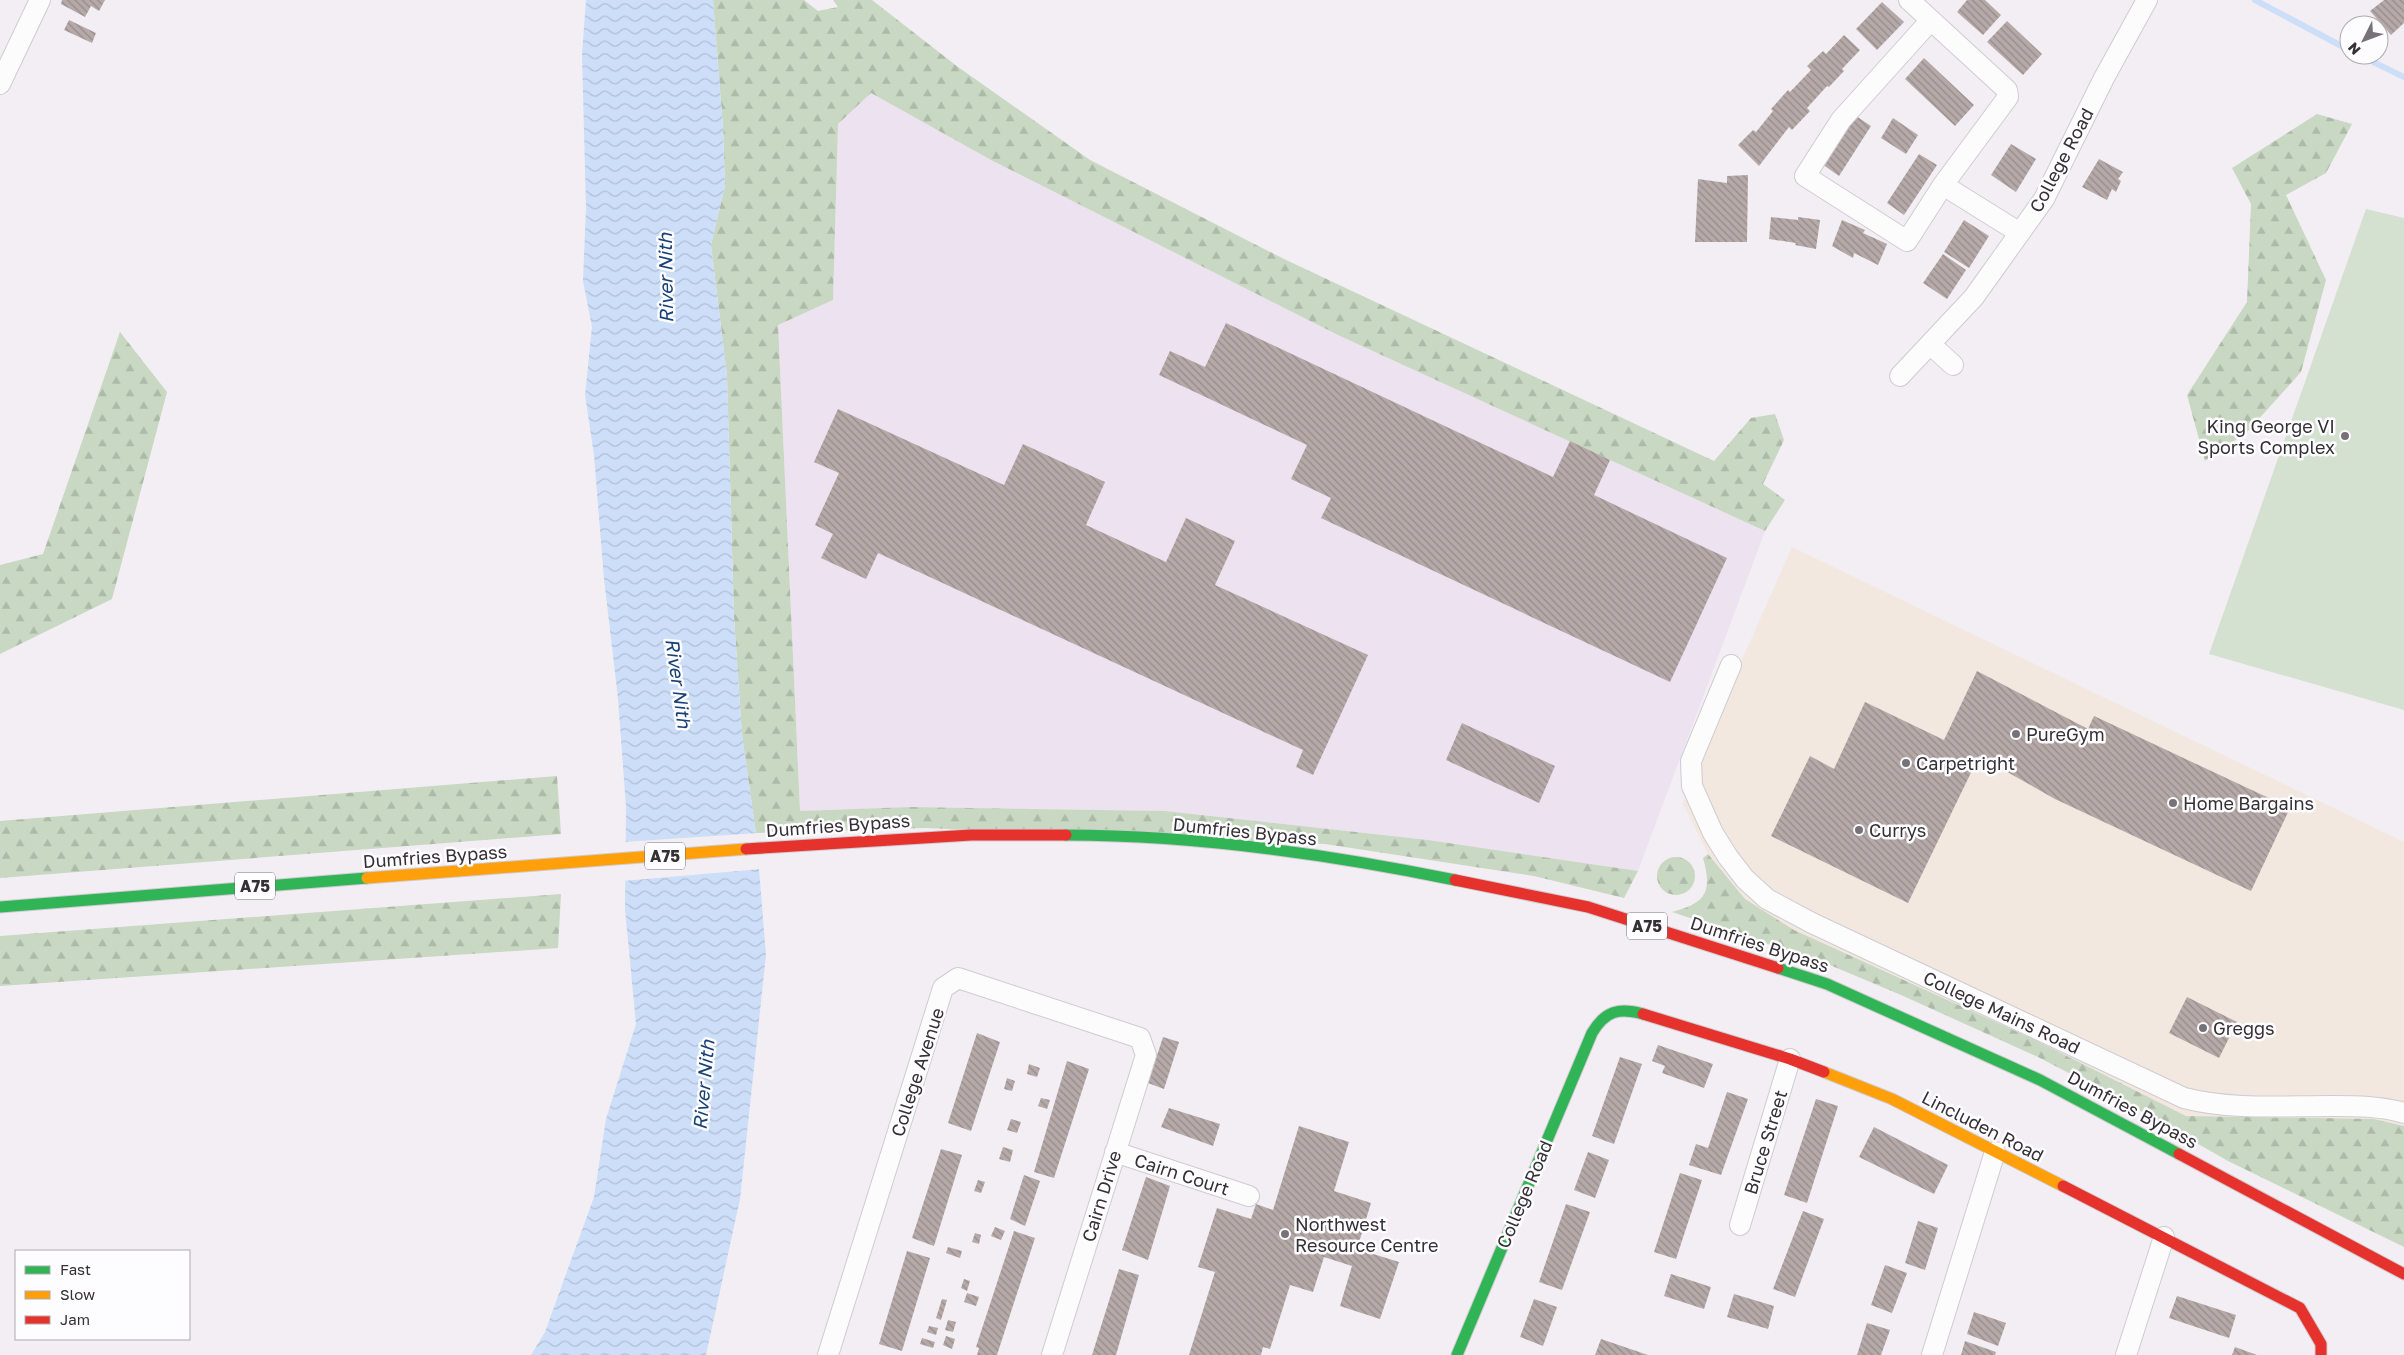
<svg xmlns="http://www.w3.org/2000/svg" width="2404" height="1355" viewBox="0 0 2404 1355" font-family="'Golos Text',sans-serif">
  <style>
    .commercial { fill: #f2e8e0 }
    .industrial { fill: #ede2ef }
    .forest { fill: url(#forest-firs) }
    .green { fill: #d4e0d0 }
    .water { fill: url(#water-waves) }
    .pier { fill: #f3eef4 }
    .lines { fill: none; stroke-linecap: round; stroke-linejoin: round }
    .stream { stroke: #ccdef8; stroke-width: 6 }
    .building { fill: url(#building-back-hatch) }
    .street-casing { stroke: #cfcbd0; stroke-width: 22 }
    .fast-casing { stroke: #cfcbd0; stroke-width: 13 }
    .slow-casing { stroke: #cfcbd0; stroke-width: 13 }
    .jam-casing { stroke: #cfcbd0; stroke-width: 13 }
    .street { stroke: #fdfcfd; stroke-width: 20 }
    .fast { stroke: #30b455; stroke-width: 11 }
    .slow { stroke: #ff9f0a; stroke-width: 11 }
    .jam { stroke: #e5322d; stroke-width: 11 }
    .poi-dot { fill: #777277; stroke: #fdfcfe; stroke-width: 2 }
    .labels { text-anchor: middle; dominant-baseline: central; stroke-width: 5; stroke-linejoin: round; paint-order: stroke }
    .shield { fill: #fdfcfe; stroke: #706d71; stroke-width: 1 }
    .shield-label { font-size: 16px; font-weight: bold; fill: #343034 }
    .street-label { font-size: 18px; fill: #343034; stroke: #fdfcfe }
    .poi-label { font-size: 18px; fill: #343034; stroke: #fdfcfe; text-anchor: start }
    .water-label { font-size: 19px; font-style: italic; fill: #174175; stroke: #fdfcfe }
  </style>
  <defs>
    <pattern id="forest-firs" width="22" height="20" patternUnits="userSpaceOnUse" patternTransform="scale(1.25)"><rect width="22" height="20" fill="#c8d8c2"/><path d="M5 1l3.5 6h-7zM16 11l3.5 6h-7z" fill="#acbaa7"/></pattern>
    <pattern id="water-waves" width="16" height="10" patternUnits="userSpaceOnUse" patternTransform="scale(1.25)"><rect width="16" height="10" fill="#ccdef8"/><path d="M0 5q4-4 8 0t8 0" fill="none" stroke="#b0bfd5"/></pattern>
    <pattern id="building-back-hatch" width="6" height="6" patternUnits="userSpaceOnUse" patternTransform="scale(1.25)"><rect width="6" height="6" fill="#b6aaa9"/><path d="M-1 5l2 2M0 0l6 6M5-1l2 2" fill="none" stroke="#958b8a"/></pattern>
  </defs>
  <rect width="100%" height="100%" fill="#f3eef4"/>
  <!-- commercial -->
  <path class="commercial" d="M1792,547L2404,842V1126L2374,1119L2186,1116L1794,930L1745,899L1708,854L1683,804L1714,723Z"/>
  <!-- industrial -->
  <path class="industrial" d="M871,93L991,160L1340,336L1765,531L1638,871L1428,840L1165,811L910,807L800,811L778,324L833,300L838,124Z"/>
  <!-- forest -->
  <path class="forest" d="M713,0H804L818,11L838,7L833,0H872L958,67L1090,160L1284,259L1714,461L1751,418L1775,414L1784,440L1763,484L1785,500L1765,531L1340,336L991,160L871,93L838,124L833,300L778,325L800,811L910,807L1165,811L1428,840L1638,871L1624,898L1534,876L1325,844L925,828L756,833L742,735L734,617L727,376L711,245L725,186L723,127Z
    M2317,114L2352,124L2326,173L2286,195L2326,280L2301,372L2247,432L2205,461L2187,395L2247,302L2251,204L2232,168Z
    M120,332L167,392L112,599L0,654V565L43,554Z
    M557,776L561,834L0,878V821Z
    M1708,854L1745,899L1794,930L2033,1039L2186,1116L2374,1119L2404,1126V1247L2228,1161L2128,1104L2038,1057L1901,995L1825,963L1672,912C1705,903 1713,893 1703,858Z
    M1657 876a19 19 0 1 1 38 0a19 19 0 1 1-38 0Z
    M561,894L558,948L0,986V936Z"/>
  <!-- green -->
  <path class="green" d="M2366,209L2404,218V710L2209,654Z"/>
  <!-- water -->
  <path class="water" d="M586,0H713L723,127L725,186L711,245L727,376L734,617L742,735L756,833L766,955L740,1199L706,1355H531L545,1332L594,1197L606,1119L636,1024L625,909L626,807L618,698L604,579L594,455L585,395L592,327L583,281L586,208L582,55Z"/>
  <!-- pier -->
  <path class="pier" d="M758,833L761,869L623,881V842Z"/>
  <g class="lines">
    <!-- stream -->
    <path class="stream" d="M2255,0L2349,50
      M2359,55L2404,77"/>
  </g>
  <!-- building -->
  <path class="building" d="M62,0H105L99,11L91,6L85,17L61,4Z
    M1967,0H1985L2001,15L1983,35L1957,12Z
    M2384,0H2404V23L2391,35L2370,11Z
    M1882,2L1904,22L1877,50L1856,29Z
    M69,20L96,33L92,43L64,30Z
    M2007,21L2042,54L2023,75L1987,42Z
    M1844,35L1860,50L1842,69L1844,71L1829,87L1827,86L1807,108L1810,111L1792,130L1789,127L1759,166L1738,145L1753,130L1756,132L1773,111L1771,109L1788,90L1790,92L1811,70L1807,66L1823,51L1826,54Z
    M1924,58L1974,105L1955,126L1905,79Z
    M1853,114L1871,126L1839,176L1822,164Z
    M1893,118L1918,135L1906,154L1881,138Z
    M2011,144L2036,159L2016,192L1991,175Z
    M1919,154L1937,165L1904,215L1887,203Z
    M2099,159L2123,172L2118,179L2121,181L2116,192L2112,189L2107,200L2082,187Z
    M1748,175L1747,242H1695L1698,179L1727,183V176Z
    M1771,217L1798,220V217L1820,220L1816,249L1795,245L1796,243L1769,239Z
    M1842,220L1865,230L1863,233L1887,244L1878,265L1854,253L1853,258L1832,246Z
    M1964,220L1989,236L1969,268L1944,252Z
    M1943,254L1966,270L1947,299L1923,283Z
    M1226,323L1553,477L1570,441L1610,460L1594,495L1727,558L1670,682L1321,518L1331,498L1291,479L1307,445L1159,375L1170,351L1205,367Z
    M838,409L1004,485L1023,444L1105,482L1086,525L1166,562L1186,518L1235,541L1215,585L1368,655L1313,775L1296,767L1303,750L878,553L866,579L821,558L833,534L815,525L839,473L814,462Z
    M1977,671L2088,729L2094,716L2290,808L2251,891L2055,799L1979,756L1908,903L1771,836L1810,756L1834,769L1865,702L1944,740Z
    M1462,723L1555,766L1539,803L1446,760Z
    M2187,997L2237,1022L2219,1058L2169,1033Z
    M977,1033L1000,1042L971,1131L948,1123Z
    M1163,1037L1179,1042L1164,1089L1148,1083Z
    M1658,1045L1713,1064L1704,1088L1662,1073L1665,1066L1652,1061Z
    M1620,1057L1642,1064L1614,1144L1592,1136Z
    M1067,1061L1089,1069L1054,1178L1034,1172Z
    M1029,1064L1040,1068L1037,1077L1027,1074Z
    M1007,1078L1015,1081L1012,1091L1004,1089Z
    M1727,1092L1748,1099L1721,1175L1689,1165L1696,1144L1708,1148Z
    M1041,1098L1050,1100L1047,1109L1038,1106Z
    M1816,1099L1838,1106L1807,1203L1784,1195Z
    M1169,1108L1220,1124L1213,1146L1161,1127Z
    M1011,1119L1021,1122L1017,1133L1007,1130Z
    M1299,1126L1349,1142L1334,1191L1371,1203L1357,1249L1399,1262L1380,1319L1340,1306L1352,1266L1324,1257L1313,1292L1290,1285L1270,1349L1263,1347L1261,1355H1189L1215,1272L1198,1267L1217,1208L1251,1219L1256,1204L1273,1210Z
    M1874,1127L1948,1165L1934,1194L1859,1157Z
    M1003,1147L1013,1150L1010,1162L999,1159Z
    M941,1149L962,1155L934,1246L912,1238Z
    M1588,1152L1609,1160L1595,1198L1574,1190Z
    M1680,1173L1702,1180L1676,1259L1654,1252Z
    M1024,1175L1040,1181L1025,1226L1010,1219Z
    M1146,1177L1170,1186L1148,1260L1122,1250Z
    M978,1180L985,1182L981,1193L974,1191Z
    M1566,1204L1590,1212L1562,1290L1539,1282Z
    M1803,1211L1824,1219L1795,1297L1773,1289Z
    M1918,1221L1938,1228L1925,1270L1905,1263Z
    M995,1227L1005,1231L1001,1240L991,1236Z
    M1014,1231L1035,1238L997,1355H977L979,1348L976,1347Z
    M975,1233L981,1235L979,1244L972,1242Z
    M948,1247L962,1251L960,1258L946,1253Z
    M907,1251L930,1258L902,1351L879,1344Z
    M1885,1265L1907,1273L1892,1313L1871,1305Z
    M1119,1269L1139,1275L1116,1355H1092Z
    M1671,1274L1711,1287L1704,1309L1664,1296Z
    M964,1279L970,1281L967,1291L961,1288Z
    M967,1293L979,1297L976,1306L964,1302Z
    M1734,1294L1774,1306L1768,1329L1727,1317Z
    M2177,1296L2236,1315L2229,1338L2169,1318Z
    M942,1299L947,1300L941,1320L936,1318Z
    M1534,1299L1557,1307L1543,1346L1520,1337Z
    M1974,1312L2006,1323L1998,1346L1967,1334Z
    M948,1320L956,1322L953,1332L945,1330Z
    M1867,1323L1890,1330L1881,1355H1857Z
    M929,1326L938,1328L936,1335L927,1332Z
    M946,1336L955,1339L952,1349L943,1345Z
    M922,1338L935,1342L933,1348L920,1344Z
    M1601,1339L1648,1355H1595Z
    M1965,1341L1996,1352L1995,1355H1961Z
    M2235,1347L2257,1355H2232Z"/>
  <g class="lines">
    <defs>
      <path id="street" d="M1909,0L2007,90L2008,97L1943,185L1907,241L1805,176L1841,120L1931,20
        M0,84L40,0
        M1943,185L2020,233
        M1930,344L1953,365
        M1900,376L1974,297L2044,199L2104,78L2147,0
        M1731,665L1691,761L1692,786L1713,833L1728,857L1745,879L1767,899L1812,923L2184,1098C2231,1110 2283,1106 2332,1106C2356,1106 2381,1106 2404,1113
        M1115,1152L1249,1196
        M1740,1225L1790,1059
        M828,1355L943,988L958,978L1140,1038L1146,1055L1052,1355
        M1932,1355L1995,1152
        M2126,1355L2164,1237"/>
      <path id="fast" d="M1066,835C1196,835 1328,854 1455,880
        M0,907L367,878
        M1778,968L1827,984L2040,1080L2179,1154
        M1457,1355L1592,1033C1605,1011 1619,1007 1643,1014"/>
      <path id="slow" d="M367,878L746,849
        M1824,1072L1892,1099L2063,1186"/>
      <path id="jam" d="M746,849L971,835H1066
        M1455,880L1588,907L1778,968
        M1643,1014L1790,1059L1824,1072
        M2179,1154L2404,1274
        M2063,1186L2300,1308L2321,1344V1355"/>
    </defs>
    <!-- street casing -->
    <use href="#street" class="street-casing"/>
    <!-- fast casing -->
    <use href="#fast" class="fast-casing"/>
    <!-- slow casing -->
    <use href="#slow" class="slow-casing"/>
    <!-- jam casing -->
    <use href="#jam" class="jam-casing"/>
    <!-- street -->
    <use href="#street" class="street"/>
    <!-- fast -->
    <use href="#fast" class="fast"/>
    <!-- slow -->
    <use href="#slow" class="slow"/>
    <!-- jam -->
    <use href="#jam" class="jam"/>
  </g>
  <!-- markers -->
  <g class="poi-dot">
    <circle cx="2345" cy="436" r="5"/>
    <circle cx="2016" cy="734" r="5"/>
    <circle cx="1906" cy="763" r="5"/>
    <circle cx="2173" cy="803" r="5"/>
    <circle cx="1859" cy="830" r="5"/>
    <circle cx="2203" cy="1028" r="5"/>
    <circle cx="1285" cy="1234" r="5"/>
  </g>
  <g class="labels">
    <!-- shield labels -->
    <g class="shield">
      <rect x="645" y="842.5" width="40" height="27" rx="4"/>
      <rect x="235" y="872.5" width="40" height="27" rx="4"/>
      <rect x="1627" y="912.5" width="40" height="27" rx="4"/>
    </g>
    <g class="shield-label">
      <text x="665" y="856">A75</text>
      <text x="255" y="886">A75</text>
      <text x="1647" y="926">A75</text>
    </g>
    <!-- street labels -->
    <g class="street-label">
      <text transform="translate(2061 160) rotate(-62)">College Road</text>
      <text transform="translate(838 825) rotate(-4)">Dumfries Bypass</text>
      <text transform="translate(1245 831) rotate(6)">Dumfries Bypass</text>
      <text transform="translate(435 856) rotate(-4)">Dumfries Bypass</text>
      <text transform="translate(1760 944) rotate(18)">Dumfries Bypass</text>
      <text transform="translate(2002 1012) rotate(25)">College Mains Road</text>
      <text transform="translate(917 1072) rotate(-72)">College Avenue</text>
      <text transform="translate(2133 1109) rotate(28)">Dumfries Bypass</text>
      <text transform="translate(1983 1126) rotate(27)">Lincluden Road</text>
      <text transform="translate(1765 1142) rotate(-73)">Bruce Street</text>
      <text transform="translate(1182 1174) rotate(18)">Cairn Court</text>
      <text transform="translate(1524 1194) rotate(-67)">College Road</text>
      <text transform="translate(1101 1196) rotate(-73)">Cairn Drive</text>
    </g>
    <!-- poi labels -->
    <g class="poi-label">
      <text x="2335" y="426" text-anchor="end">King George VI<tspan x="2335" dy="21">Sports Complex</tspan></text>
      <text x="2026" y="734">PureGym</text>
      <text x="1916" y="763">Carpetright</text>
      <text x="2183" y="803">Home Bargains</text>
      <text x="1869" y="830">Currys</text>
      <text x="2213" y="1028">Greggs</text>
      <text x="1295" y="1224">Northwest<tspan x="1295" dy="21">Resource Centre</tspan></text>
    </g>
    <!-- water labels -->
    <g class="water-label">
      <text transform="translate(665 278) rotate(-91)">River Nith</text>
      <text transform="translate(679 683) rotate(82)">River Nith</text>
      <text transform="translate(703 1085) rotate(-85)">River Nith</text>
    </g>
  </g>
  <!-- legend -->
  <rect x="15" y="1250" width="175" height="90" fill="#fdfcfe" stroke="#adaaad"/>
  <rect x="25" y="1266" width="25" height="8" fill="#30b455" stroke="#adaaad"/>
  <text x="60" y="1275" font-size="15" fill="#343034">Fast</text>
  <rect x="25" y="1291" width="25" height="8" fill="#ff9f0a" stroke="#adaaad"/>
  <text x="60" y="1300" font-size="15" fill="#343034">Slow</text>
  <rect x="25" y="1316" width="25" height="8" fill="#e5322d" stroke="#adaaad"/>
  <text x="60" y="1325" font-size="15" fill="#343034">Jam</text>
  <!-- north arrow -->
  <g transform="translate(2364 40) rotate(228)"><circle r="24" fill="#fdfcfe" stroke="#adaaad"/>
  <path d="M0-4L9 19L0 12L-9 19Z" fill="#777277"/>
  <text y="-8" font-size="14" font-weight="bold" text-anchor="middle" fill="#343034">N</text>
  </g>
</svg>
